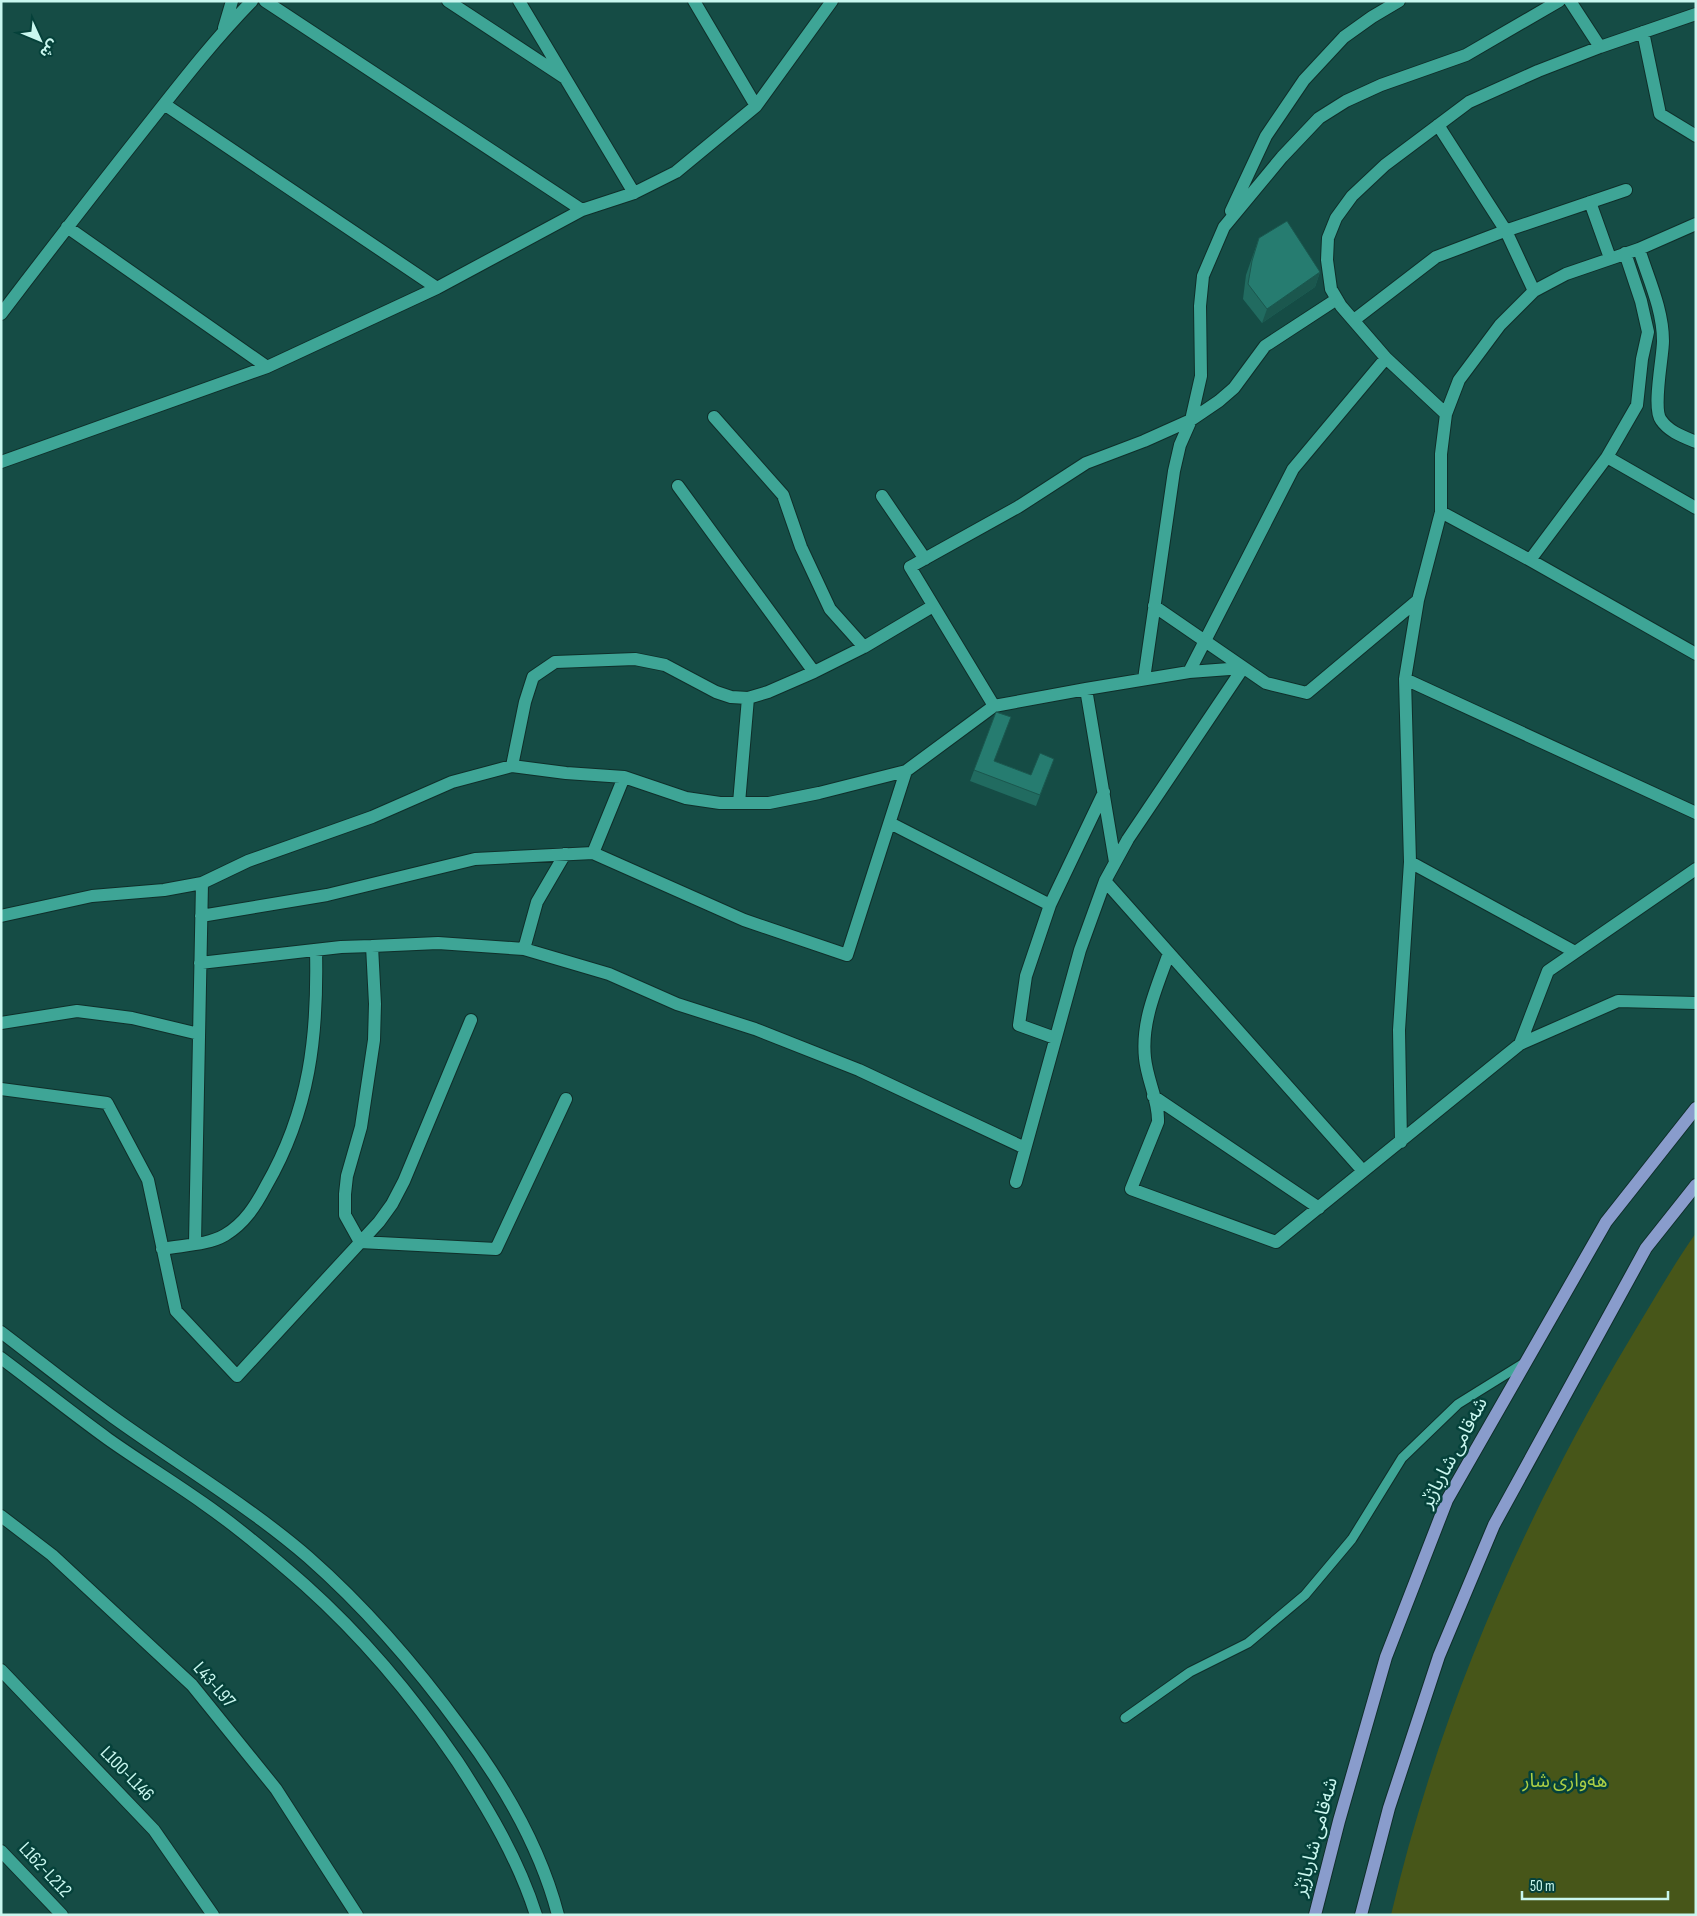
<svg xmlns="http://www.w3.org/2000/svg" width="1697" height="1916" viewBox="0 0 1697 1916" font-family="'Sofia Sans Condensed','Noto Sans Arabic',sans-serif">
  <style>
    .green { fill: #475619 }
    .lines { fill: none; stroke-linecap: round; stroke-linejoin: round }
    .service-casing { stroke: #0f2f2a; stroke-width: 11 }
    .minor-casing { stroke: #0f2f2a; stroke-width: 14 }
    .tertiary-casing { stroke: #0f2f2a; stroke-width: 14 }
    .primary-casing { stroke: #0f2f2a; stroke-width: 14 }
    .service { stroke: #3ea596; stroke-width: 9 }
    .minor { stroke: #3ea596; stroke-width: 12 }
    .tertiary { stroke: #3ea596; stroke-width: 12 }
    .primary { stroke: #899ccc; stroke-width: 12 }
    .wall { fill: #216b60 }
    .shaded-wall { fill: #1b574e }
    .building { fill: #267c70; stroke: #1b574e }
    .labels { text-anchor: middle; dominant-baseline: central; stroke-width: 5; stroke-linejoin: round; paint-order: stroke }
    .street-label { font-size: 19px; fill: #c9f7ef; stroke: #05413a }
    .park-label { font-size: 19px; fill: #accf45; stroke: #05413a }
  </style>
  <rect width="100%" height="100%" fill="#154c45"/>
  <!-- green -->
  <path class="green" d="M1696,1233V1915H1391C1439,1711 1523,1518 1630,1339C1652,1303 1672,1267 1696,1233Z"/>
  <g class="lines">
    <defs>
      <path id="service" d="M1125,1718L1190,1672L1248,1643L1305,1595L1352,1539L1402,1458L1458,1404L1524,1363"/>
      <path id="minor" d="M265,1L582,210
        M448,1L565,78
        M519,1L634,193
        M694,1L756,106
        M1570,1L1600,47
        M224,28L232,1
        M1643,32L1660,114L1696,136
        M164,104L437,288
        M1438,125L1506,231L1534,291
        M1590,202L1610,258
        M1231,211L1266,136L1304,80L1344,37L1372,17L1399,1
        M67,227L267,367
        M1639,249C1648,278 1663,309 1663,341C1663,357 1652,408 1661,420C1669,432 1684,437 1696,442
        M1,314C49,251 97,189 146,127C180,84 213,41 252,1
        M1354,320L1436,257L1502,232L1626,190
        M1446,414L1386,358L1341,306L1331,289L1327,260L1328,238L1336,218L1352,196L1385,165L1469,102L1538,71L1600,47L1696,14
        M714,417L783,495L801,547L830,609L864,647
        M1607,457L1696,508
        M1,462L267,367L437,288L582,210L634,193L676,172L756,106L832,1
        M678,486L814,672
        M882,496L925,559
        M1441,512L1530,560L1696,654
        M1530,560L1607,457L1637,405L1642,359L1648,332L1641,301L1625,253
        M1154,606L1266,683L1307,693L1418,600
        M1189,672L1293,469L1386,358
        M1144,679L1174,471L1180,445L1191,420L1201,376L1200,306L1203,276L1224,227L1282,157L1319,118L1346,101L1381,85L1466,55L1559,1
        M1405,679L1696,813
        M1086,689L1115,862
        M994,706L910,567L1018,507L1086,463L1144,441L1191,420L1219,401L1234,388L1265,346L1337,299
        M512,766L525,702L533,677L555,662L635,659L665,665L716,692L731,697L748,698L768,692L814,672L864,647L933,606
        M739,803L748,698
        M890,823L1050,905
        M593,853L624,777
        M1410,862L1575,952
        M1105,881L1363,1171
        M1,916L92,896L164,890L202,883L248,861L372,817L452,782L512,766L566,773L624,777L686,798L720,803H769L819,793L906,771L994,706L1086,689L1189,672L1243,668
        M201,916L327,895L475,859L593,853L744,920L847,955L906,771
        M524,949L537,902L565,854
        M1169,953C1157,987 1141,1021 1145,1058C1147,1080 1159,1101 1158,1122L1131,1189L1276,1242L1520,1044L1618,1001L1696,1003
        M200,963L341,947L372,946L438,943L524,949L609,974L677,1004L755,1029L859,1070L1025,1148
        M1,1023L77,1011L132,1018L199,1034
        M1055,1038L1019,1025L1026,976L1050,905L1104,792
        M1520,1044L1548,971L1696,869
        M1,1089L107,1103L148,1180L176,1311L237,1376L379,1222L392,1204L404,1181L471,1020
        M1153,1096L1319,1208
        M1401,1142L1399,1030L1410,862L1405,679L1418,600L1441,512V454L1446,414L1459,380L1500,325L1534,291L1566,274L1639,249L1696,224
        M1016,1182L1080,950L1105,881L1128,839L1243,668
        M360,1242L345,1215V1194L347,1176L361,1127L374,1040L375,1004L372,946
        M360,1242L496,1249L566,1099
        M195,1243L202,883
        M162,1249C183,1245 208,1245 225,1235C245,1223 256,1205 266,1186C310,1110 318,1035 316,950
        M1,1516L52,1555L192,1685L276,1789L357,1915
        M1,1670L154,1830L213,1915
        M1,1851L62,1915"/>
      <path id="tertiary" d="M1,1332C38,1360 75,1390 113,1417C177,1463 249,1506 308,1557C366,1608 416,1666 462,1729C504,1785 540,1846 558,1915
        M1,1358C37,1385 72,1413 108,1439C139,1461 172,1481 203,1503C239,1528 272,1556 305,1585C362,1636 414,1698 457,1761C489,1810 518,1859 536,1915"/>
      <path id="primary" d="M1315,1915L1339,1821L1386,1657L1447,1500L1606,1222L1696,1108
        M1361,1915L1389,1808L1439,1656L1494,1525L1646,1248L1696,1185"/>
    </defs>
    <!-- service casing -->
    <use href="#service" class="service-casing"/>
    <!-- minor casing -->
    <use href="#minor" class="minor-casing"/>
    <!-- tertiary casing -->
    <use href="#tertiary" class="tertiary-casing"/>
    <!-- primary casing -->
    <use href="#primary" class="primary-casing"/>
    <!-- service -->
    <use href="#service" class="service"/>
    <!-- minor -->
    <use href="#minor" class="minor"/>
    <!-- tertiary -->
    <use href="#tertiary" class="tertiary"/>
    <!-- primary -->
    <use href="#primary" class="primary"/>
  </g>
  <!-- wall -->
  <path class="wall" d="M1259,238L1320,272L1315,287L1262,323L1243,299L1246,275Z
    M996,712L994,761L1031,775L1054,759L1036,806L970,781Z"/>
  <!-- shaded-wall -->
  <path class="shaded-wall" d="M1320,272L1315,287L1262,323L1267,309Z"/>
  <!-- building -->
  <path class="building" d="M1287,221L1320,272L1267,309L1248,284L1252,261L1259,238Z
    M996,712L1011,717L994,761L1031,775L1040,753L1054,759L1040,795L974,770Z"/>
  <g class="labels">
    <!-- street labels -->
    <g class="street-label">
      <text transform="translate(1454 1453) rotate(-62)">شەقامی شارباژێر</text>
      <text transform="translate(214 1685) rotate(49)">L43-L97</text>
      <text transform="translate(127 1774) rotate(46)">L100-L146</text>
      <text transform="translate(1316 1837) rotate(-75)">شەقامی شارباژێر</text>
      <text transform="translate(45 1870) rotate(47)">L162-L212</text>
    </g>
    <!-- park labels -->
    <g class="park-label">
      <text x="1565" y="1781">هەواری شار</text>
    </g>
  </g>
  <!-- border -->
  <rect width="1697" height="1916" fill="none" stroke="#c9f7ef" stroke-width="5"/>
  <!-- north arrow -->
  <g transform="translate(40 40) rotate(134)" stroke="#05413a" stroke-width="4" paint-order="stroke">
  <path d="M0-4L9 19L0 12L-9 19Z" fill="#c9f7ef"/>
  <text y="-8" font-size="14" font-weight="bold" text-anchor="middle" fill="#c9f7ef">ش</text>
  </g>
  <!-- scale -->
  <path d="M1522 1891v8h146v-8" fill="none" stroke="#c9f7ef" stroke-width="2.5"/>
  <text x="1530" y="1891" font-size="15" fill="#c9f7ef" stroke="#05413a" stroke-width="4" paint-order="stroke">50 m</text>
</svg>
